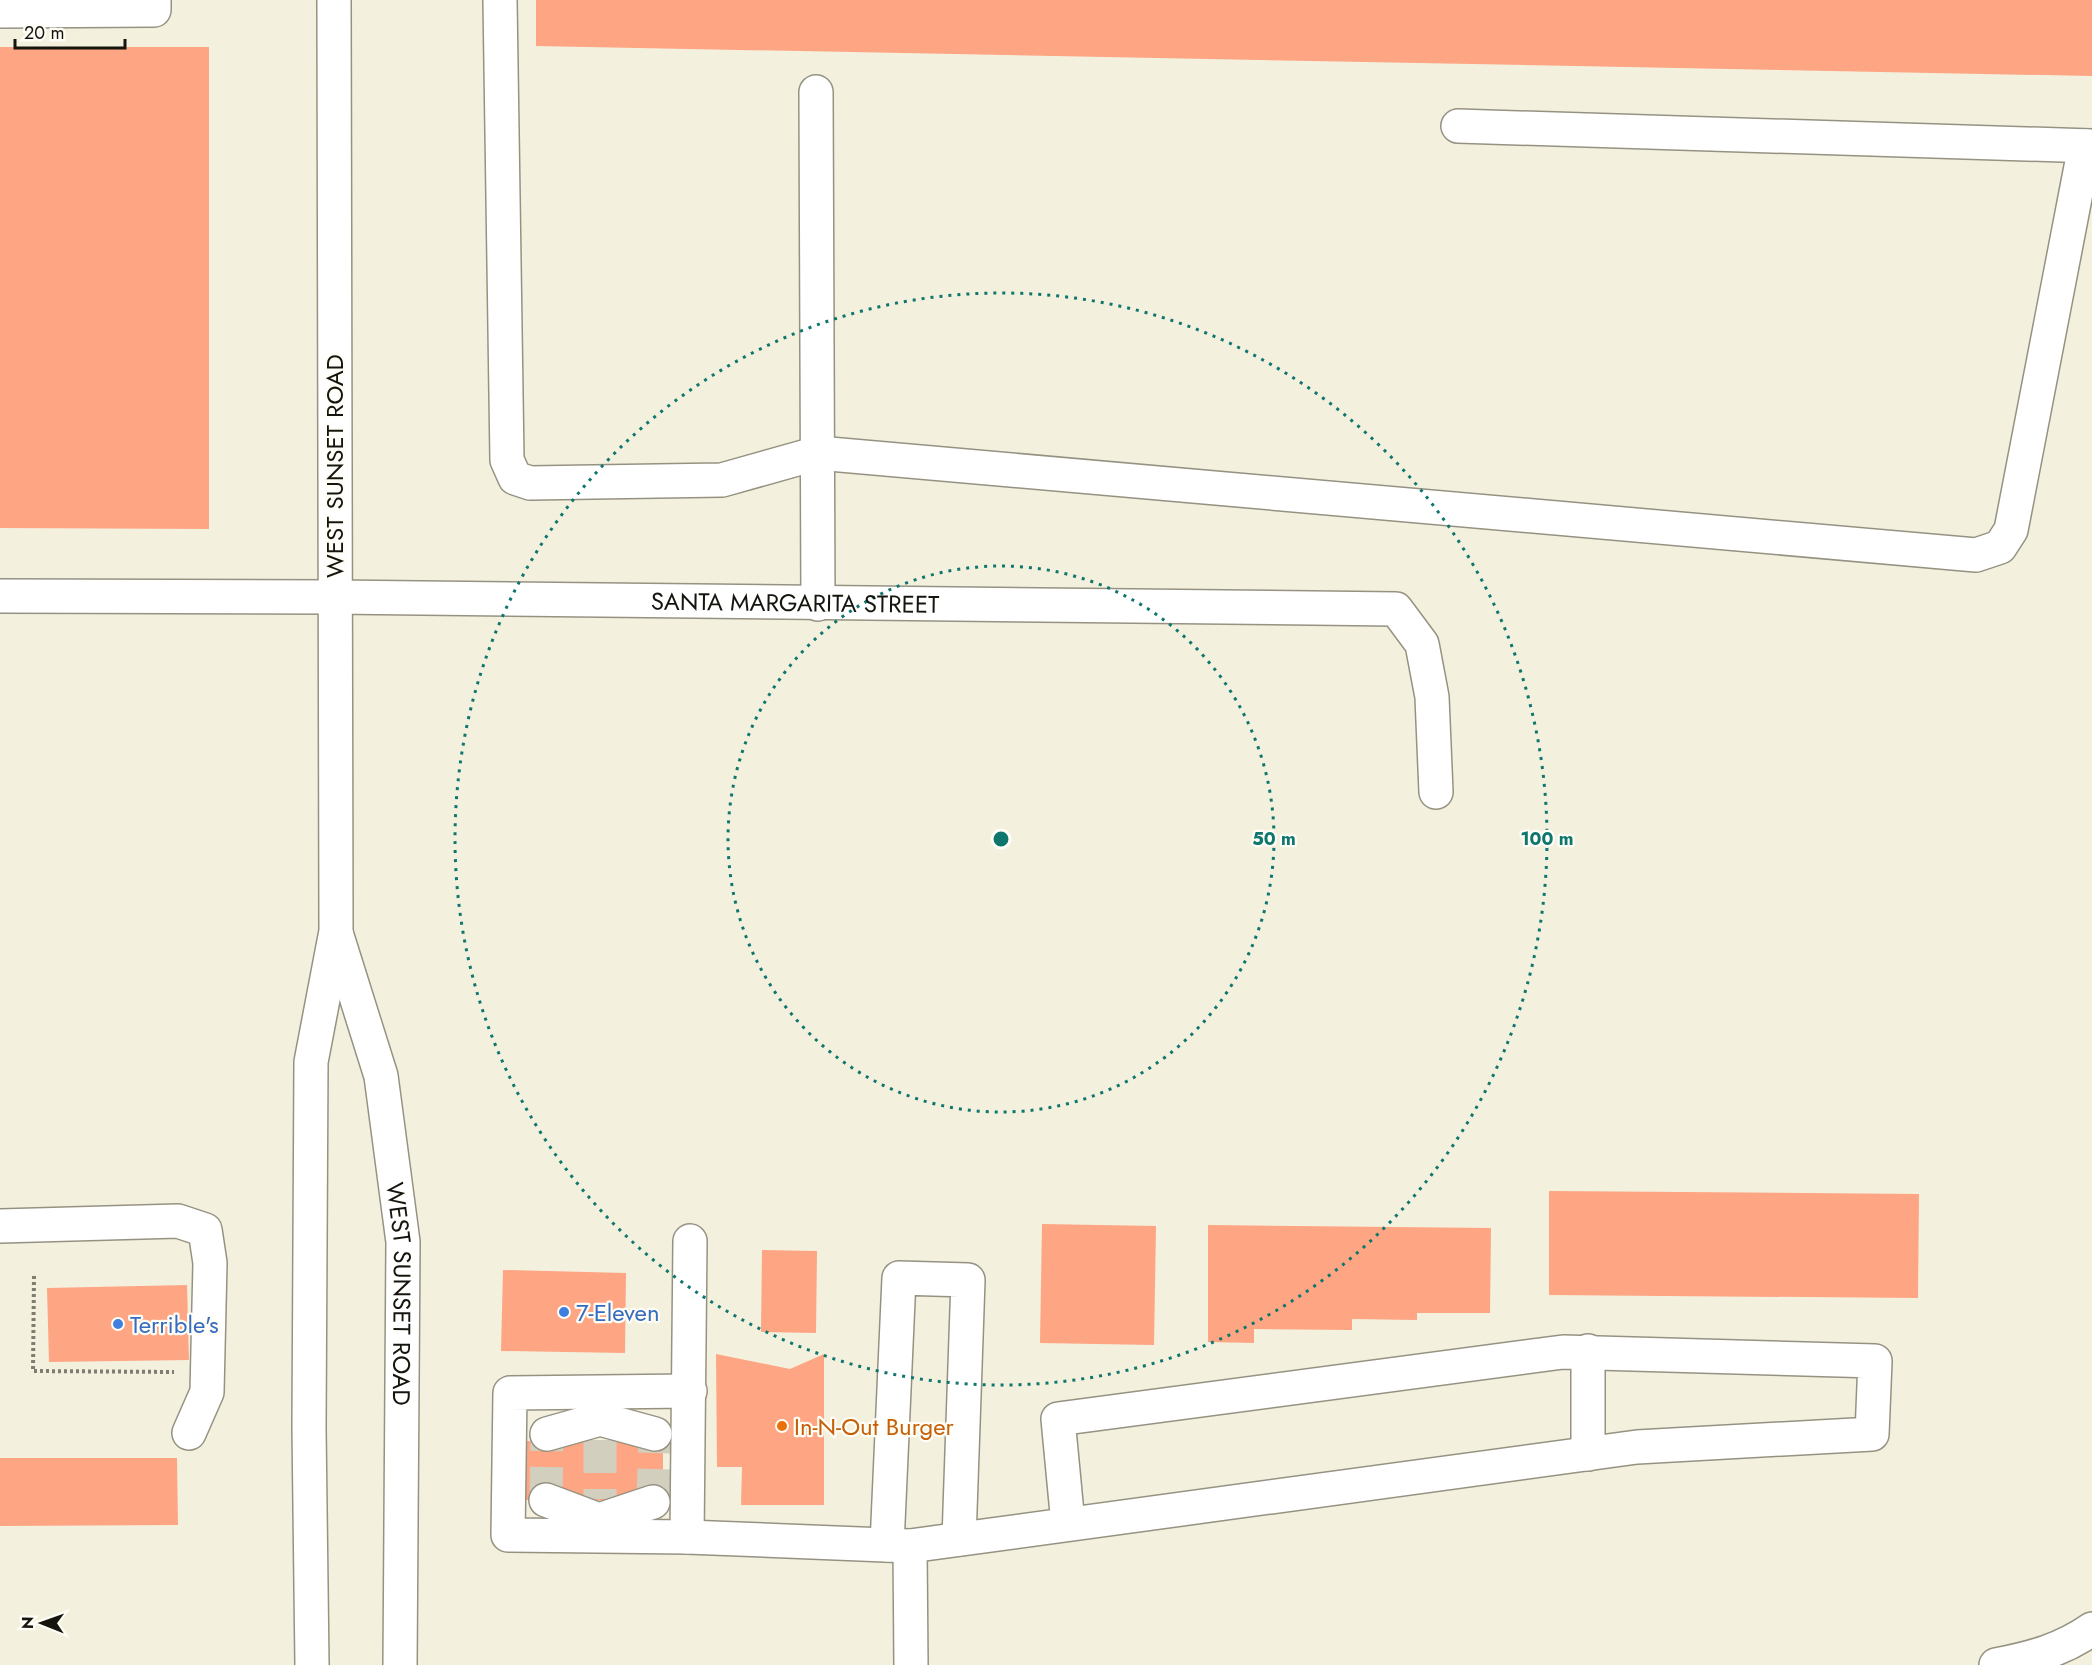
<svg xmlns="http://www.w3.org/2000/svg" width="2092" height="1665" viewBox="0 0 2092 1665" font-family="Jost,sans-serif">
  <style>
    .building { fill: #fea583 }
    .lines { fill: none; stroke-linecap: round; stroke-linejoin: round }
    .minor-tunnel { stroke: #d3cfbf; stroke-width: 33; stroke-dasharray: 33 16; stroke-linecap: butt }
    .minor-casing { stroke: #969282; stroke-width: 36 }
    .major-casing { stroke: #969282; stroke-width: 36 }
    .path { stroke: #7f7d71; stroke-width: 4; stroke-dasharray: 3 3; stroke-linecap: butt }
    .minor { stroke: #fff; stroke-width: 33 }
    .major { stroke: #fff; stroke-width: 33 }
    .ring { fill: none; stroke: #0f766e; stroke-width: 3; stroke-dasharray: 3 6 }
    .shop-dot { fill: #3f7fe0; stroke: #fefdf6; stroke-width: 2 }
    .food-dot { fill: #e8710a; stroke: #fefdf6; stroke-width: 2 }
    .labels { text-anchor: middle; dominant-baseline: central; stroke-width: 4.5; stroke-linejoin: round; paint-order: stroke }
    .street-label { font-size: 24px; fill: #15140d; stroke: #fefdf6 }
    .shop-label { font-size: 24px; fill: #366cbe; stroke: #fefdf6; text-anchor: start }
    .food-label { font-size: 24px; fill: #c56008; stroke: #fefdf6; text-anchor: start }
    .centre { fill: #0f766e; stroke: #fefdf6; stroke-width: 3 }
    .ring-label { font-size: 18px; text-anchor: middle; font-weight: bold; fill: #0f766e; stroke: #fefdf6; stroke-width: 4.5; stroke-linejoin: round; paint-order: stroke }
  </style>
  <rect width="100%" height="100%" fill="#f4f0de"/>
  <!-- building -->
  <path class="building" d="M536,0H2092V76L536,46Z
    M0,47H209V529L0,528Z
    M1549,1191L1919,1194L1918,1298L1549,1295Z
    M1042,1224L1156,1226L1154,1345L1040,1343Z
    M1208,1225L1491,1228L1490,1313H1417V1320L1352,1319V1330L1254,1329V1343L1208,1342Z
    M762,1250L817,1251L816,1333L761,1332Z
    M503,1270L626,1273L625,1353L501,1351Z
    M187,1285L189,1360L49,1362L47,1288Z
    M716,1354L790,1369L824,1354V1505H741L742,1467H717Z
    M520,1441L663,1442V1501L520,1500Z
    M0,1458H177L178,1525L0,1526Z"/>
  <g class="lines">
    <!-- minor-tunnel -->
    <path class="minor-tunnel" d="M600,1440V1499
      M546,1500L547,1434
      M653,1502L655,1434"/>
    <defs>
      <g id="minor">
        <path d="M500,0L507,460L515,478L530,483L722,480L818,453L1976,555L2000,547L2011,530L2085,146"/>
        <path d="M0,11L154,10V0"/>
        <path d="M816,92L818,604"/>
        <path d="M1458,126L2092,146"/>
        <path id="s1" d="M0,596L333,597L1396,609L1422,644L1432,697L1436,792"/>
        <path d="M0,1226L178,1221L205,1230L210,1263L207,1392L189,1433"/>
        <path d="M1588,1351V1454"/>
        <path d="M690,1391L510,1393L508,1535L687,1537L910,1546"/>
        <path d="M547,1434L600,1419L655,1434"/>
        <path d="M546,1500L599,1520L653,1502"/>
        <path d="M687,1537L690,1241"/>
        <path d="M887,1545L899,1278L968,1280L959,1539"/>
        <path d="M911,1665L910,1546L1637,1447L1872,1434L1875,1361L1563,1352L1058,1419L1068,1524"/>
      </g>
      <g id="major">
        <path id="s2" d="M337,936L381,1076L403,1242L400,1665"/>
        <path d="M312,1665L309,1428L311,1062L336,931L334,0"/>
        <path d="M1996,1665C2032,1658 2062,1650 2092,1629"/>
      </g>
    </defs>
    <!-- minor casing -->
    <use href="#minor" class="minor-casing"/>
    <!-- major casing -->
    <use href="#major" class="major-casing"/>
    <!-- path -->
    <path class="path" d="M34,1276L33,1371L174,1372"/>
    <!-- minor -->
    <use href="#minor" class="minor"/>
    <!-- major -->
    <use href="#major" class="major"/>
  </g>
  <!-- distance rings -->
  <g class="ring">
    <circle cx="1001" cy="839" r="273"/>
    <circle cx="1001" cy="839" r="546"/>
  </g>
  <!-- markers -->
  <g class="shop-dot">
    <circle cx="564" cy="1312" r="6"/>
    <circle cx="118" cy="1324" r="6"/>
  </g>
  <circle class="food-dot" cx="782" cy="1426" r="6"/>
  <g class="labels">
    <!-- street labels -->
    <g class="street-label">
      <text transform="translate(334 466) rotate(-90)">WEST SUNSET ROAD</text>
      <text stroke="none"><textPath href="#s1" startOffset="795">SANTA MARGARITA STREET</textPath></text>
      <text stroke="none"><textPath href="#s2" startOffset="366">WEST SUNSET ROAD</textPath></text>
    </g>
    <!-- shop labels -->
    <g class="shop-label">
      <text x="576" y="1312">7-Eleven</text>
      <text x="130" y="1324">Terrible's</text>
    </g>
    <!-- food labels -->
    <g class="food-label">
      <text x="794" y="1426">In-N-Out Burger</text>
    </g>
  </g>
  <circle cx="1001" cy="839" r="9" class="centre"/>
  <g class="ring-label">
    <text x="1274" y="845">50 m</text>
    <text x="1547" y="845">100 m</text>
  </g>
  <!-- north arrow -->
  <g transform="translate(42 1623) rotate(271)" stroke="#fefdf6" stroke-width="4.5" paint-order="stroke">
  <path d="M0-4.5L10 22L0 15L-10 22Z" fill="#15140d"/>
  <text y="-9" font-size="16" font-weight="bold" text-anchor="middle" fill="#15140d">N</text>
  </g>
  <!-- scale -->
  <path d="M15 39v9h110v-9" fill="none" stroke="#15140d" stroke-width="3"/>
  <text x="24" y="39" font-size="18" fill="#15140d" stroke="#fefdf6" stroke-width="4.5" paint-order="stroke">20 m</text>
</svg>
